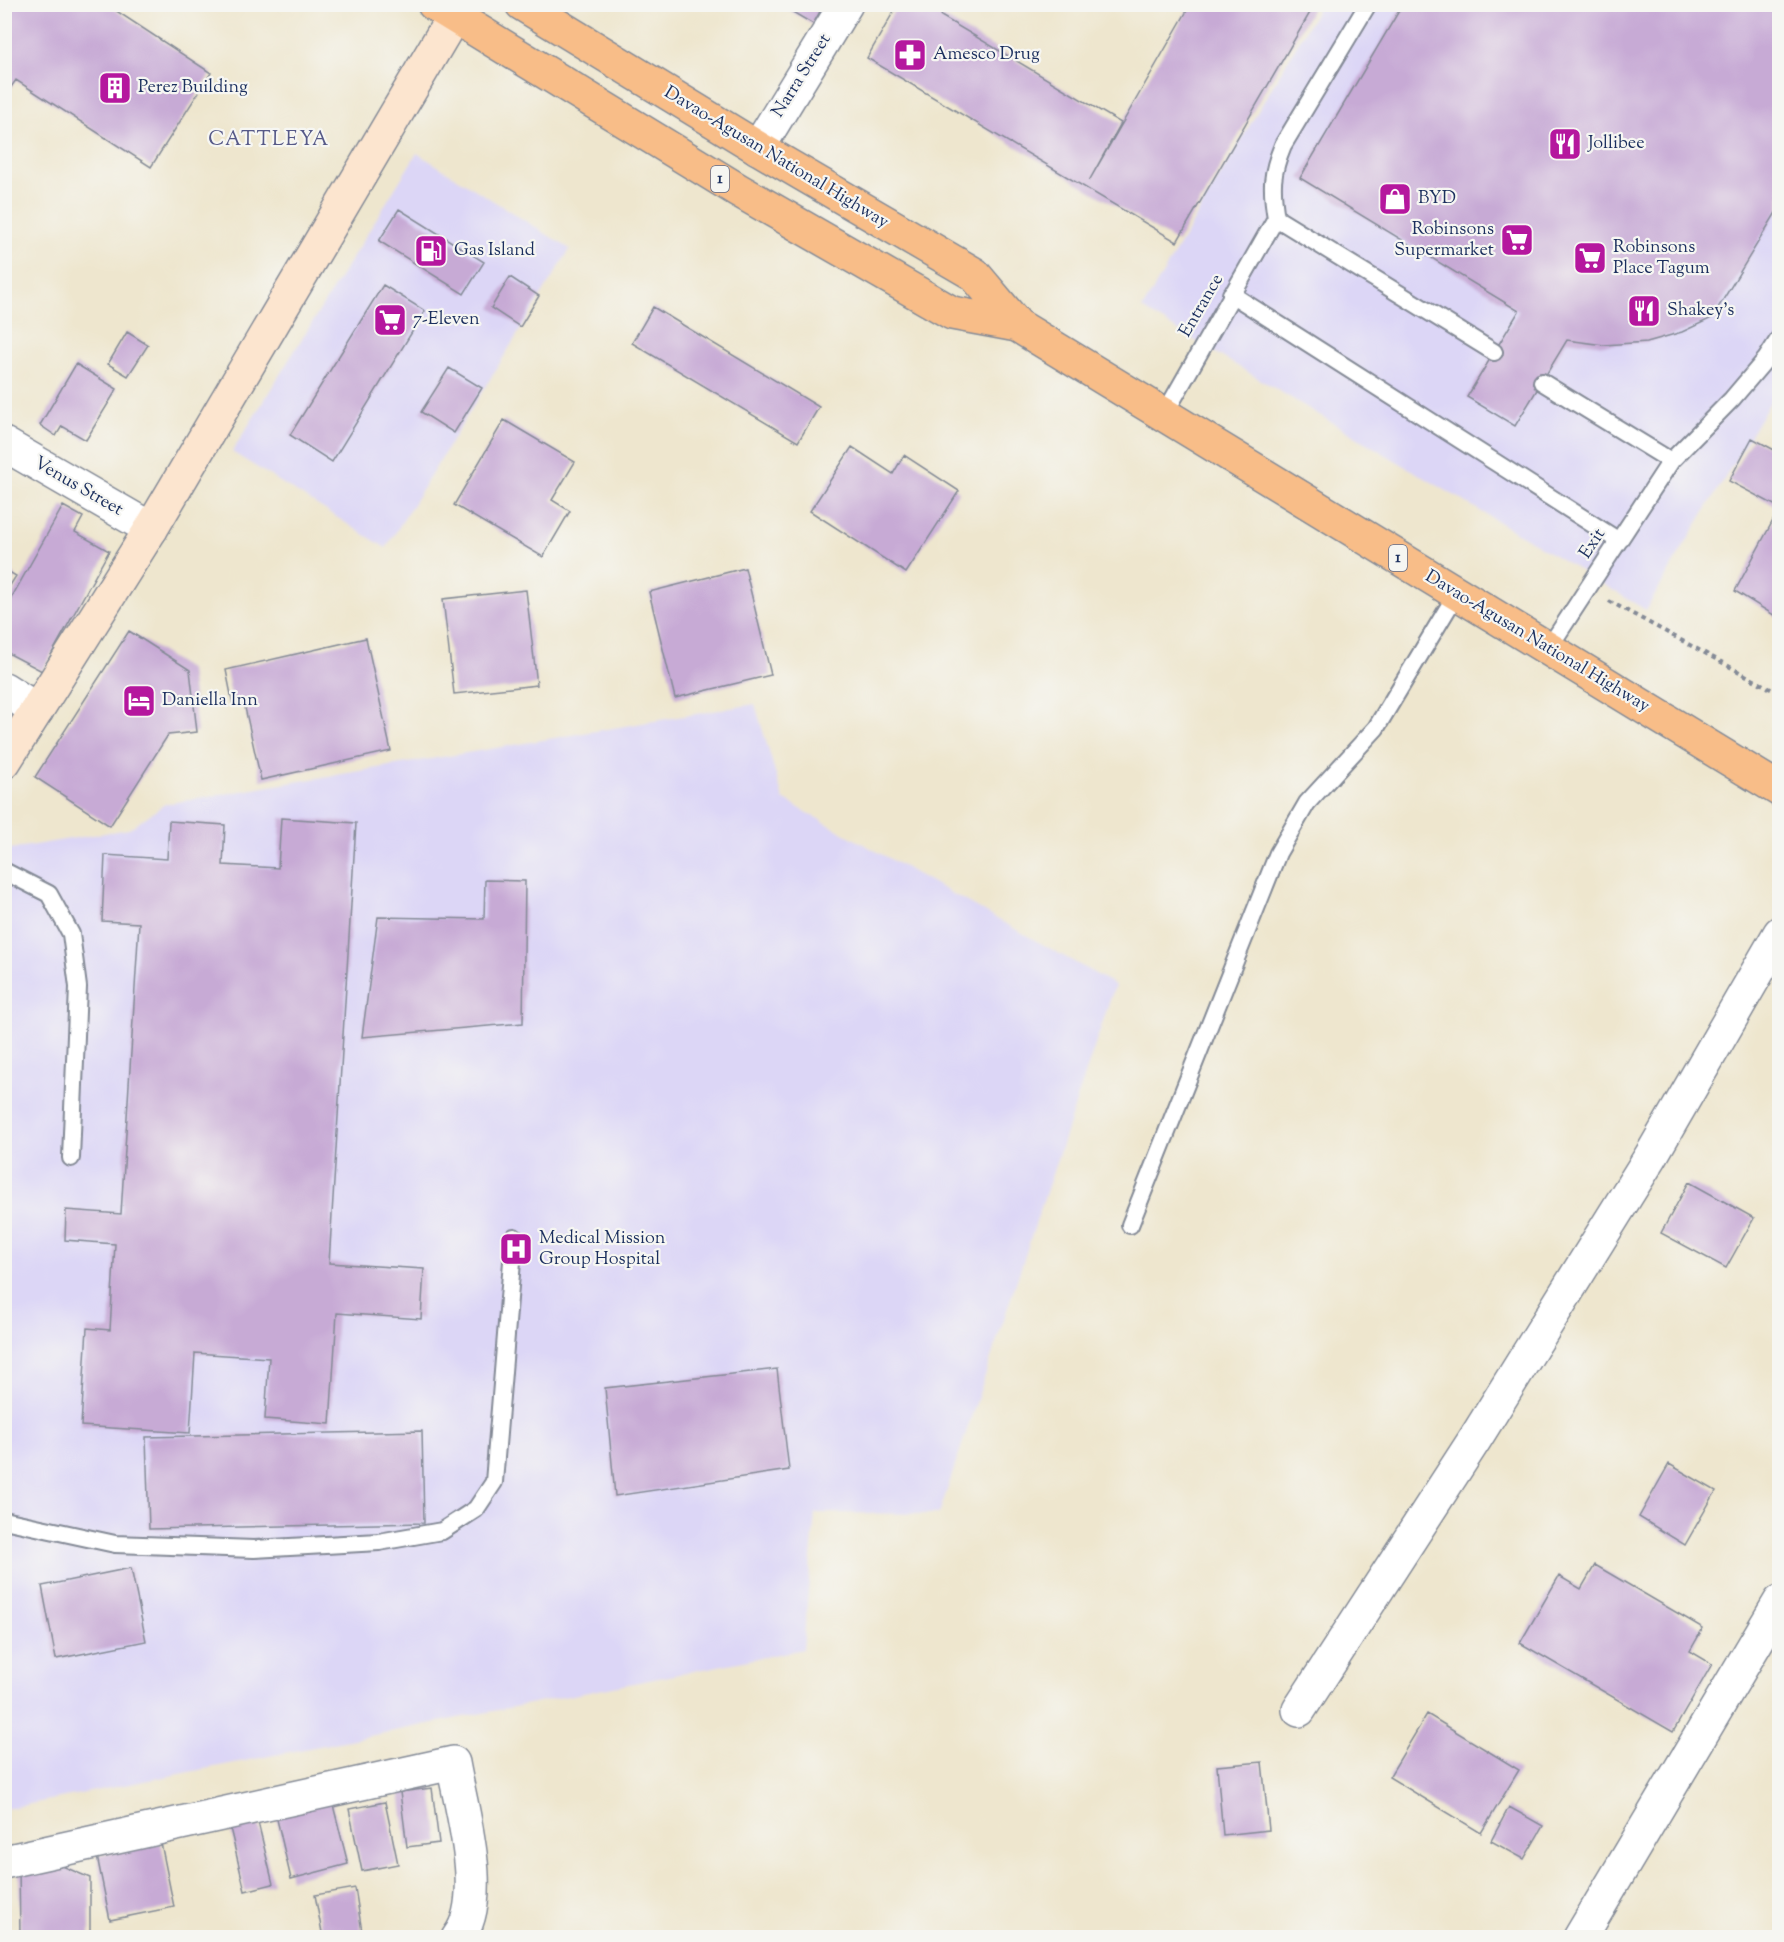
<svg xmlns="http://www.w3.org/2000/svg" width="1784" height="1942" viewBox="0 0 1784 1942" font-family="'Sorts Mill Goudy',serif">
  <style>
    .built { fill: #dcd6f6 }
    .building { fill: #c7aad5 }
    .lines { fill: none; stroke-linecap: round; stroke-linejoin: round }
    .lane-casing { stroke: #848a96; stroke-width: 20 }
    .street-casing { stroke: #848a96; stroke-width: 36 }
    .secondary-casing { stroke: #848a96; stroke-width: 36 }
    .highway-casing { stroke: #848a96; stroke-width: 36 }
    .path { stroke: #848a96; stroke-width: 4; stroke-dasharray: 4.5 4.5; stroke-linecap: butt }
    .lane { stroke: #fff; stroke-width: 16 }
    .street { stroke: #fff; stroke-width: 33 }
    .secondary { stroke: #fce5cf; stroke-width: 33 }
    .highway { stroke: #f8bd88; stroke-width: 33 }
    .labels { text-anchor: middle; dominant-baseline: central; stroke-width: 4.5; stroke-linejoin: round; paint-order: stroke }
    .shield { fill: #f6f6f2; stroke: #5d6b8a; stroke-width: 1.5 }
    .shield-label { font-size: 16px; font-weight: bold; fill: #1b2f5e }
    .poi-label { font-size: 18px; fill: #1b2f5e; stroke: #f6f6f2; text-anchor: start }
    .street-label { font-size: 18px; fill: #1b2f5e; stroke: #f6f6f2 }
    .neighbourhood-label { font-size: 20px; letter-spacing: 1.5px; fill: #575a88; stroke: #f6f6f2 }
  </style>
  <rect width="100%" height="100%" fill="#f6f6f2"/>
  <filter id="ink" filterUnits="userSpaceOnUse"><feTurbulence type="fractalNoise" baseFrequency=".0167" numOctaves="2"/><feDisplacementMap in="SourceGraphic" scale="12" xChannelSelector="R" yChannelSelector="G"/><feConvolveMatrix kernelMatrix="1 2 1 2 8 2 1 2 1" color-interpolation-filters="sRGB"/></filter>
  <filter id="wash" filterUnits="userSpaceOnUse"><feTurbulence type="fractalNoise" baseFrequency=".008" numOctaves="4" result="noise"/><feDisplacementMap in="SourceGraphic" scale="24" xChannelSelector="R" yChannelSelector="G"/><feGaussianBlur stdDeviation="1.35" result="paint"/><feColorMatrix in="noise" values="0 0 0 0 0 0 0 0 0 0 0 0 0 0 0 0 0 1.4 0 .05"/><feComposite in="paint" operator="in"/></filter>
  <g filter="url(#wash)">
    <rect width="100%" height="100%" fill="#eee6ce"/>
    <!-- built -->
    <path class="built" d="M1320,5H1779V387L1646,610L1142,309Z
      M417,153L570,249L386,548L232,452Z
      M755,704L783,799L1115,985L939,1514L815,1513L803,1649L5,1809V850L129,829L165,804Z"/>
    <g id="blocks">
      <!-- building -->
      <path class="building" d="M4,4H106L211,73L151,167L16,80L4,97Z
        M779,4H824L813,24Z
        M898,4H948L941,16L1121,123L1089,181L1191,4H1315L1177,242L867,58Z
        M1403,4H1780V206L1712,318L1682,332L1647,342L1604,345L1567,340L1515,426L1467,397L1519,311L1300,178Z
        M399,209L484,262L464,294L379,241Z
        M510,277L539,296L520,327L491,308Z
        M383,285L425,311L332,462L290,435Z
        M653,307L819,407L798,442L632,343Z
        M127,332L148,345L128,376L108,364Z
        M76,364L117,389L86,440L62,426L56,436L40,425Z
        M449,368L482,388L454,433L421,412Z
        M504,420L575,462L552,500L570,511L543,557L454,505Z
        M1752,438L1780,453V508L1729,481Z
        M852,447L893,474L904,455L959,491L906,573L810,511Z
        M63,506L83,517L75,532L109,551L42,671L4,651V611Z
        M1775,517L1780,519V619L1735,591Z
        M745,568L771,675L675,698L649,592Z
        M4,569L16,576L4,595Z
        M526,590L537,685L454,694L443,599Z
        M129,631L190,670L197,732L168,735L110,826L35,777Z
        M366,638L391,751L261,780L244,703L233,705L226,670Z
        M281,818L356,823L329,1263L424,1269L421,1319L337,1313L330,1424L265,1419L269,1358L195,1353L190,1433L81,1426L87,1328L110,1330L115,1244L65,1240L66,1210L121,1214L139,923L102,921L105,855L167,859L169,821L225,825L223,865L278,868Z
        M485,880L525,881L523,1023L362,1037L378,917L484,919Z
        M1689,1182L1754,1218L1726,1268L1661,1233Z
        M777,1369L789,1470L615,1496L605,1388Z
        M422,1431L424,1523L149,1529L146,1437Z
        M1669,1464L1716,1491L1685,1545L1639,1517Z
        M1595,1565L1703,1628L1690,1651L1712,1664L1673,1732L1520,1643L1559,1576L1581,1589Z
        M131,1568L146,1641L56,1659L42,1586Z
        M1427,1714L1519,1770L1481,1833L1389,1777Z
        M1262,1762L1269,1830L1223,1835L1217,1766Z
        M432,1788L439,1843L407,1847L400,1792Z
        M332,1801L348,1864L291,1879L276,1815Z
        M385,1802L398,1864L362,1871L349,1809Z
        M1509,1807L1543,1826L1524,1859L1491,1841Z
        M258,1822L273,1884L245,1891L230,1828Z
        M161,1843L174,1907L110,1920L97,1856Z
        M19,1865H60L90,1878V1937H20Z
        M355,1888L363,1938H323L315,1895Z"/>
    </g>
  </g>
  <g filter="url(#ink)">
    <use href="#blocks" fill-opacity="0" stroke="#848a96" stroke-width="1.5"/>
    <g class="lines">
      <defs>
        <path id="lane" d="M1368,4L1283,145C1271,174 1271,188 1276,218L1494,352
          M1231,294L1619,541
          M1542,382L1671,461
          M1164,415L1276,218
          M1548,649L1671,461L1732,399L1766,359L1780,337
          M4,871L49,894L71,934L78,987L71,1158
          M1130,1225L1278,853L1307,803L1376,728L1457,593
          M4,1520L115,1544L254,1549L379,1542L442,1531L476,1509L494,1482L514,1237"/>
        <path id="street" d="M758,148L846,4
          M4,444L151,529
          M4,689L37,710
          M1299,1710L1475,1439L1651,1156L1780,933
          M4,1862L453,1763C461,1809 489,1899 458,1938
          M1580,1938L1780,1602"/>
        <path id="secondary" d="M4,762L151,529L461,4"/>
        <path id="highway" d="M434,4L738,190L952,313L1017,325
          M522,4L758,148L974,274L1017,325L1780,790"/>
      </defs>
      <!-- lane casing -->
      <use href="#lane" class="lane-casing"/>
      <!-- street casing -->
      <use href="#street" class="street-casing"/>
      <!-- secondary casing -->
      <use href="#secondary" class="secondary-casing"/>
      <!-- highway casing -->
      <use href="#highway" class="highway-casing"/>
      <!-- path -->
      <path class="path" d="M1609,601L1780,694"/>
      <!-- lane -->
      <use href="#lane" class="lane"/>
      <!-- street -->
      <use href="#street" class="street"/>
      <!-- secondary -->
      <use href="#secondary" class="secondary"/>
      <!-- highway -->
      <use href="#highway" class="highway"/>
    </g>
  </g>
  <!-- icons -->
  <defs>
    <symbol id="pharmacy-square" viewBox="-11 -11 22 22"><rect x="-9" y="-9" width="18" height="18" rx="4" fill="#b5179e" stroke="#f6f6f2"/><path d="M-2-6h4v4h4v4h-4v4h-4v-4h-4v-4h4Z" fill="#fff"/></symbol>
    <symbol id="building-square" viewBox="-11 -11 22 22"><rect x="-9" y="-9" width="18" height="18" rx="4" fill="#b5179e" stroke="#f6f6f2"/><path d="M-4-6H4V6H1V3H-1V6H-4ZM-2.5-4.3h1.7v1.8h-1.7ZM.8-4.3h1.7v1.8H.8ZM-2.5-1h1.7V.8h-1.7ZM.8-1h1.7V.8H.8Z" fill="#fff"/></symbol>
    <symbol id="restaurant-square" viewBox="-11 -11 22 22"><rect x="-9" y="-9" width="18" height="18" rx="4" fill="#b5179e" stroke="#f6f6f2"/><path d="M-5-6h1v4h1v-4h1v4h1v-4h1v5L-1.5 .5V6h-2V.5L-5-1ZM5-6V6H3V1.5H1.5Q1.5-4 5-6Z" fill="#fff"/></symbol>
    <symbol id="shop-square" viewBox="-11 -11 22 22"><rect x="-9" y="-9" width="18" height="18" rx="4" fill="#b5179e" stroke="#f6f6f2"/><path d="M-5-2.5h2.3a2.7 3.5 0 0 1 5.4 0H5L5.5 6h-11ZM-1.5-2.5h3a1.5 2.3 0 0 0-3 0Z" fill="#fff"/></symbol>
    <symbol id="supermarket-square" viewBox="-11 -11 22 22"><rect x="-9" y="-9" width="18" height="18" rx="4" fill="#b5179e" stroke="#f6f6f2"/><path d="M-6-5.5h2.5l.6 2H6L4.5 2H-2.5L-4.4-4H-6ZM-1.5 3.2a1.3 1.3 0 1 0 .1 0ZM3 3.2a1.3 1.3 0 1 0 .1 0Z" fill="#fff"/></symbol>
    <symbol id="fuel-square" viewBox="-11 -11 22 22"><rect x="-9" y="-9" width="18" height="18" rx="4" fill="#b5179e" stroke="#f6f6f2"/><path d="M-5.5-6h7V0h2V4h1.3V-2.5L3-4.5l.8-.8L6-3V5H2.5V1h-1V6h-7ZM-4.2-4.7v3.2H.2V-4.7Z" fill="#fff"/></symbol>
    <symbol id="hotel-square" viewBox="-11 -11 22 22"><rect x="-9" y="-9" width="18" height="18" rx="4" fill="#b5179e" stroke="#f6f6f2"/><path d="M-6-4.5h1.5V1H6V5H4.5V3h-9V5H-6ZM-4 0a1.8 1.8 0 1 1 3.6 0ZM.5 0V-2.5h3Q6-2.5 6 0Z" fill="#fff"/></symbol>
    <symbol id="hospital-square" viewBox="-11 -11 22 22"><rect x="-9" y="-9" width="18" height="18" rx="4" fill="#b5179e" stroke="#f6f6f2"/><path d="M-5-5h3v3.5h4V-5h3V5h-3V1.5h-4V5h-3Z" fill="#fff"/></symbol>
  </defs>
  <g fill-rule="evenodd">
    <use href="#pharmacy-square" x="891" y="36" width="38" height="38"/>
    <use href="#building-square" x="96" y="69" width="38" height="38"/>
    <use href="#restaurant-square" x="1546" y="125" width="38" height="38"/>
    <use href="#shop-square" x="1376" y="180" width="38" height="38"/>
    <use href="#supermarket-square" x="1498" y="221" width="38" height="38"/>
    <use href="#fuel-square" x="412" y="232" width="38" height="38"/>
    <use href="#supermarket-square" x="1571" y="239" width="38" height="38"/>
    <use href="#restaurant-square" x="1625" y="292" width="38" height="38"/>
    <use href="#supermarket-square" x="371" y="301" width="38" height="38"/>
    <use href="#hotel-square" x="120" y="682" width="38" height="38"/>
    <use href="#hospital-square" x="497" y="1230" width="38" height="38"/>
  </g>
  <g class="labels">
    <!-- shield labels -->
    <g class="shield">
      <rect x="711" y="166" width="18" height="26" rx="4.5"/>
      <rect x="1389" y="545" width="18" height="26" rx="4.5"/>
    </g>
    <g class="shield-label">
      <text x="720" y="179">1</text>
      <text x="1398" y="558">1</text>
    </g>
    <!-- poi labels -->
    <g class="poi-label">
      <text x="933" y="55">Amesco Drug</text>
      <text x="138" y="88">Perez Building</text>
      <text x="1588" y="144">Jollibee</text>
      <text x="1418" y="199">BYD</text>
      <text x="1494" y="230" text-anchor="end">Robinsons<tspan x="1494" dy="21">Supermarket</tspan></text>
      <text x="1613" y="248">Robinsons<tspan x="1613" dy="21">Place Tagum</tspan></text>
      <text x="454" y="251">Gas Island</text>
      <text x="1667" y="311">Shakey's</text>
      <text x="413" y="320">7-Eleven</text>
      <text x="162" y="701">Daniella Inn</text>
      <text x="539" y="1239">Medical Mission<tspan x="539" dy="21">Group Hospital</tspan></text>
    </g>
    <!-- street labels -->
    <g class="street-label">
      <text transform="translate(802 76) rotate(-58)">Narra Street</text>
      <text transform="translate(776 158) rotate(31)">Davao-Agusan National Highway</text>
      <text transform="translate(1202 306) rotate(-60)">Entrance</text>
      <text transform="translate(78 487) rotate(30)">Venus Street</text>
      <text transform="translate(1593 544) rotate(-57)">Exit</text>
      <text transform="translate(1537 642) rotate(31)">Davao-Agusan National Highway</text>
    </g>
    <!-- neighbourhood labels -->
    <g class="neighbourhood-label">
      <text x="269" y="140">CATTLEYA</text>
    </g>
  </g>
  <!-- margin -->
  <rect width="1784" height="1942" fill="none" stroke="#f6f6f2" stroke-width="24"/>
</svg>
